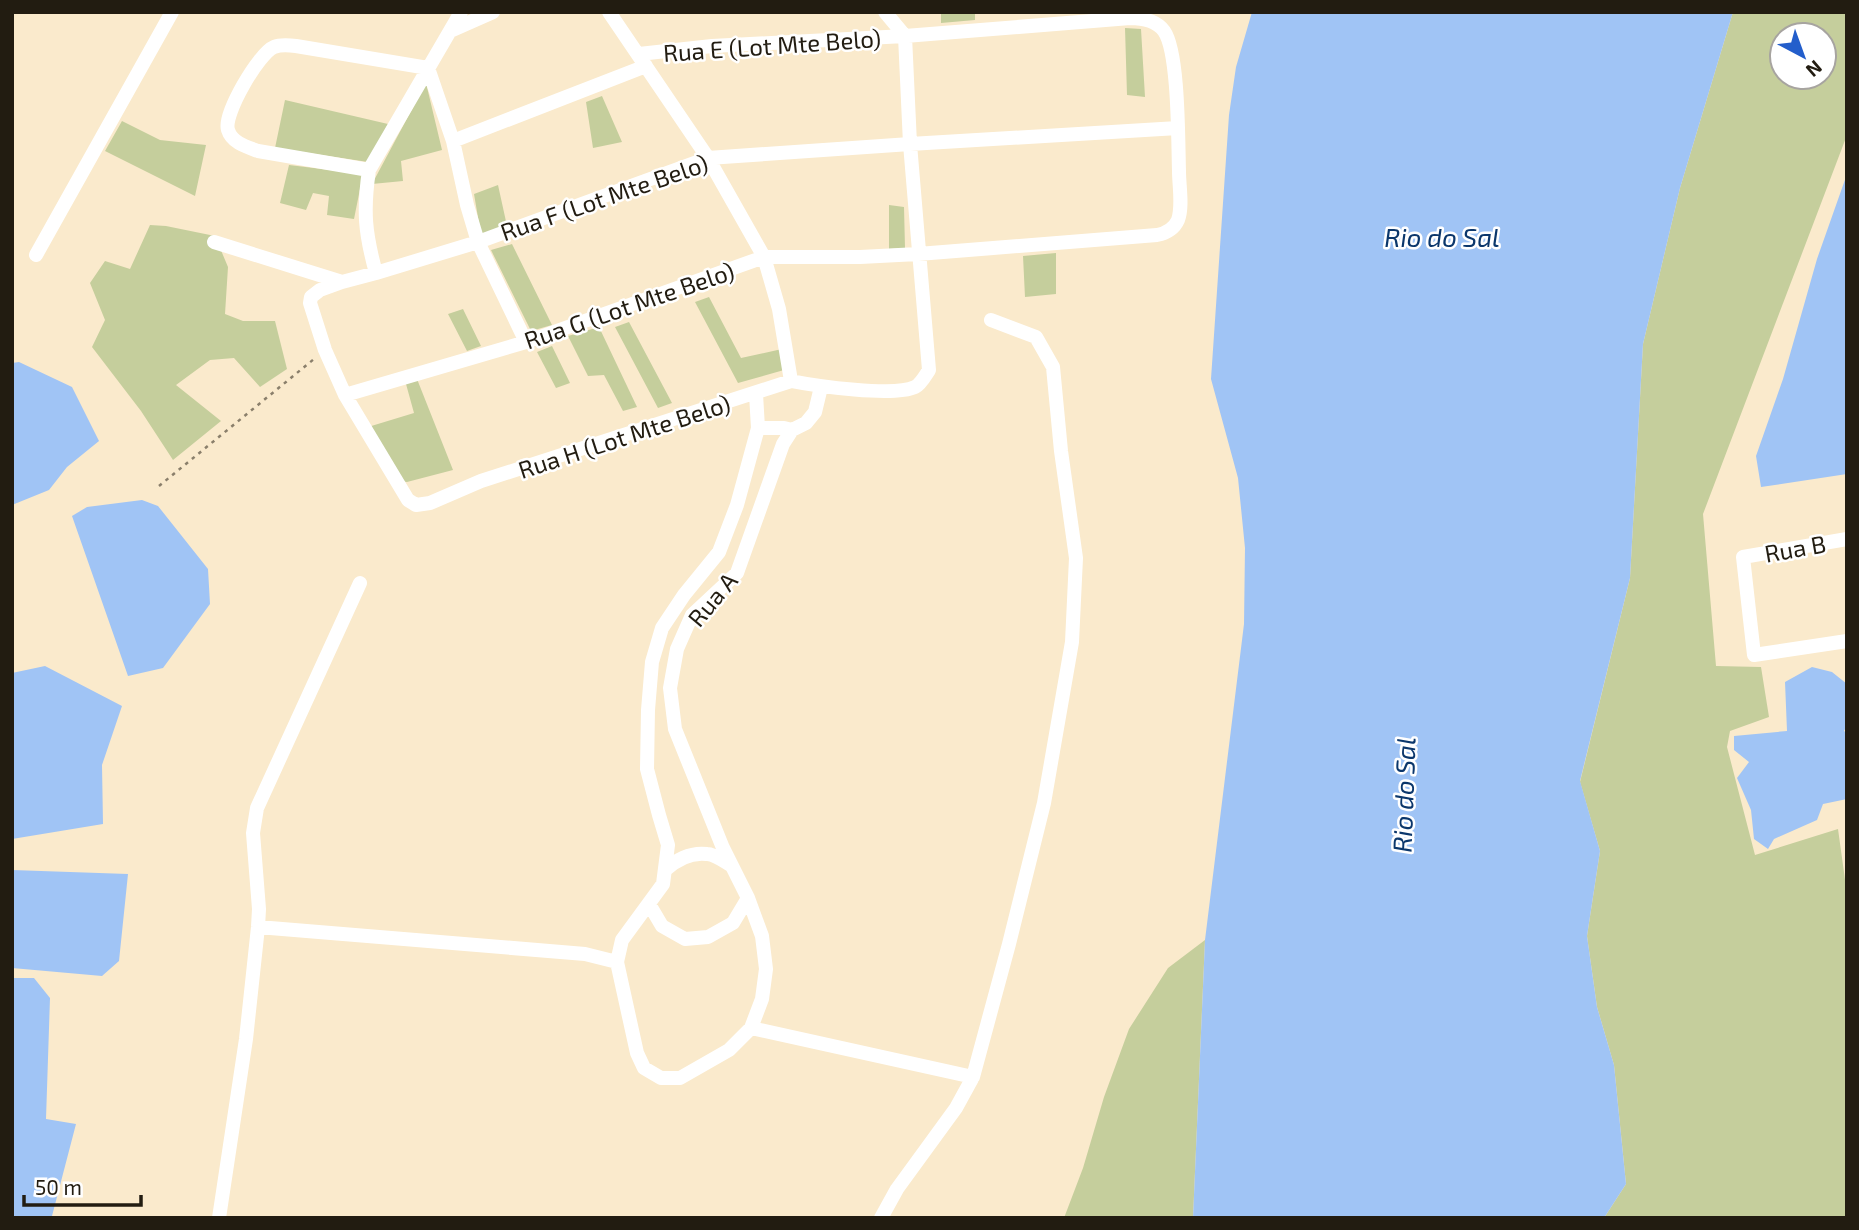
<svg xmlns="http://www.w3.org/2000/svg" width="1859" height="1230" viewBox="0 0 1859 1230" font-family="'Exo 2',sans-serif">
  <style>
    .green { fill: #c5ce9c; fill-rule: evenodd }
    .water { fill: #a0c4f5 }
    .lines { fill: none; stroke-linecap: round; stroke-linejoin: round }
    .path { stroke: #8a7f6b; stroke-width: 2.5; stroke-dasharray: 3.5 5; stroke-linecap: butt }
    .minor { stroke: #fff; stroke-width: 14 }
    .labels { text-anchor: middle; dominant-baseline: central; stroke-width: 5; stroke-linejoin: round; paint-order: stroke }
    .street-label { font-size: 24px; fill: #221c11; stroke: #fff }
    .water-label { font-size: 26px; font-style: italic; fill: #0b376c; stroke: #fff }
  </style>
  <rect width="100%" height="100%" fill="#faeacc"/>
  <!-- green -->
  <path class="green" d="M941,12H975V20L941,23Z
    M1733,12H1847V135L1703,514L1716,666L1761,667L1769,717L1730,731L1727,747L1755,855L1838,829L1847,894V1218H1604L1626,1184L1614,1065L1597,1007L1587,936L1600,851L1580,782L1630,578L1643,344L1680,188ZM1782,35H1824V77H1782Z
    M1125,28L1141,29L1145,97L1127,95Z
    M426,83L442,150L401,161L403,181L372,184Z
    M602,96L622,142L593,148L586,102Z
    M285,100L388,124L368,162L275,148Z
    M122,121L160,140L206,145L195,196L105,151Z
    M289,165L363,174L354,219L327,215L329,196L313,193L306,210L280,203Z
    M498,185L507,226L481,235L474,194Z
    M889,205L904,207L905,248L889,249Z
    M150,225L166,226L215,236L228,267L225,314L243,321H275L287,369L260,387L234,358L210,360L176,385L221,421L173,460L141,411L92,347L105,320L90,283L105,261L130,269Z
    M512,244L552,325L531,331L491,250Z
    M1056,253V294L1025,297L1023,256Z
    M709,297L741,358L782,349L784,370L738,383L695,302Z
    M463,309L481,346L467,351L448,314Z
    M629,322L672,403L658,408L615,327Z
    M599,327L637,407L623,411L604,375L588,376L568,336Z
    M552,346L570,383L556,388L537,352Z
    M417,379L453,470L407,482L392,480L368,427L414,413L406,384Z
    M1205,940L1193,1218H1064L1083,1168L1104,1097L1129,1029L1168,968Z"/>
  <!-- water -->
  <path class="water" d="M1252,12H1733L1680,188L1643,344L1630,578L1580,781L1600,851L1587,936L1597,1007L1614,1065L1626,1184L1604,1218H1193L1205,940L1244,624L1245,548L1238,478L1211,379L1229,115L1236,67Z
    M1847,174V474L1761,487L1756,456L1783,379L1817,259Z
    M19,362L72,387L99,441L67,467L49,490L12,505V363Z
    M142,500L158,506L208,569L210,604L163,668L128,676L72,516L87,507Z
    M45,666L122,706L102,765L103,824L12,839V673Z
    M1812,667L1832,672L1847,684V729L1844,730L1847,737V799L1823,804L1817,820L1774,839L1768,849L1754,839L1751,810L1737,778L1749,762L1734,750V736L1787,731L1785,682Z
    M12,870L128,874L119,961L102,976L12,968Z
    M12,978H34L50,998L46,1119L76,1124L52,1216L12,1218Z"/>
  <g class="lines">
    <!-- path -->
    <path class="path" d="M159,486L314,359"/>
    <!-- minor -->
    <path class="minor" d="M609,12L708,158L764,257L779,309L791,381
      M885,12L905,36
      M450,31L493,12
      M905,36L910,144L929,370C925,376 921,384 915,387C894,397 816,386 791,381L481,481L430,503L416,505L408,500L345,395L325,350L310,303L311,297L320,290L342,282L376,273L478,242L708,158L910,144L1178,128
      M453,141L646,66
      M369,170L258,151C247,147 232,143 228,130C223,114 259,53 274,47C281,44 289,45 296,46L428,68L453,141L467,205L478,242L526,342
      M214,242L342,282
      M36,255L172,12
      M376,273C365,233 363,211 369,170L461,12
      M756,394L758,428L737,505L719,552L684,595L662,628L652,662L648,710L647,769L659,815L668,845L663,884L622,940L617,962L637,1053L644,1068L661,1078H680L729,1050L751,1028L762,999L766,969L762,936L748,898L723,848L675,729L670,688L677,649L692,615L737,573L783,444L792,430L806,423L815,412L821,387
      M345,395L526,342L764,257H860L918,254L1157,235C1167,233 1174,229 1178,220C1183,206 1179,186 1179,171C1178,142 1179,52 1164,31C1156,20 1142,18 1130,18L905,36L712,46L639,54
      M758,428H784L792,430
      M1847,539L1743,557L1754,655L1847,641
      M665,870C676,860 691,852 707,854C715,854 725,862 732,866
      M649,904L662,926L685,939L708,937L733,923L748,898
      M258,927L585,954L617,962
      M751,1028L973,1077
      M219,1218L246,1039L258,927L259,909L253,833L257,808L360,583
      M881,1218L897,1189L956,1108L973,1077L1009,944L1044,803L1072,642L1076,558L1061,451L1053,367L1036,337L991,320"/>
  </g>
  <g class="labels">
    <!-- street labels -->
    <g class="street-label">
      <text transform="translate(772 45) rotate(-4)">Rua E (Lot Mte Belo)</text>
      <text transform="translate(604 197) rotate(-19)">Rua F (Lot Mte Belo)</text>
      <text transform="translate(629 305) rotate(-19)">Rua G (Lot Mte Belo)</text>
      <text transform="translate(624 436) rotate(-18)">Rua H (Lot Mte Belo)</text>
      <text transform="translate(1795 548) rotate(-10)">Rua B</text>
      <text transform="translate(712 599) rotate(-50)">Rua A</text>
    </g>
    <!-- water labels -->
    <g class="water-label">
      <text x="1442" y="236">Rio do Sal</text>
      <text transform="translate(1403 795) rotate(-88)">Rio do Sal</text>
    </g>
  </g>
  <!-- border -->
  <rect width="1859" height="1230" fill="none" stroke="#221c11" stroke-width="28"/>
  <!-- north arrow -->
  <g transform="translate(1803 56) rotate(139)"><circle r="33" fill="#ffffff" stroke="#a7a4a0" stroke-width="2"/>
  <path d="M0-5L12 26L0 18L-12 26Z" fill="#235ecb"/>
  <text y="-10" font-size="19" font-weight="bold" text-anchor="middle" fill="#221c11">N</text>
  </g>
  <!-- scale -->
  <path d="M24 1195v10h117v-10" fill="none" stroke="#221c11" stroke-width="3.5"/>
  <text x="35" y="1195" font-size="21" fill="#221c11" stroke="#ffffff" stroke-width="5" paint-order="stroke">50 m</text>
</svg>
